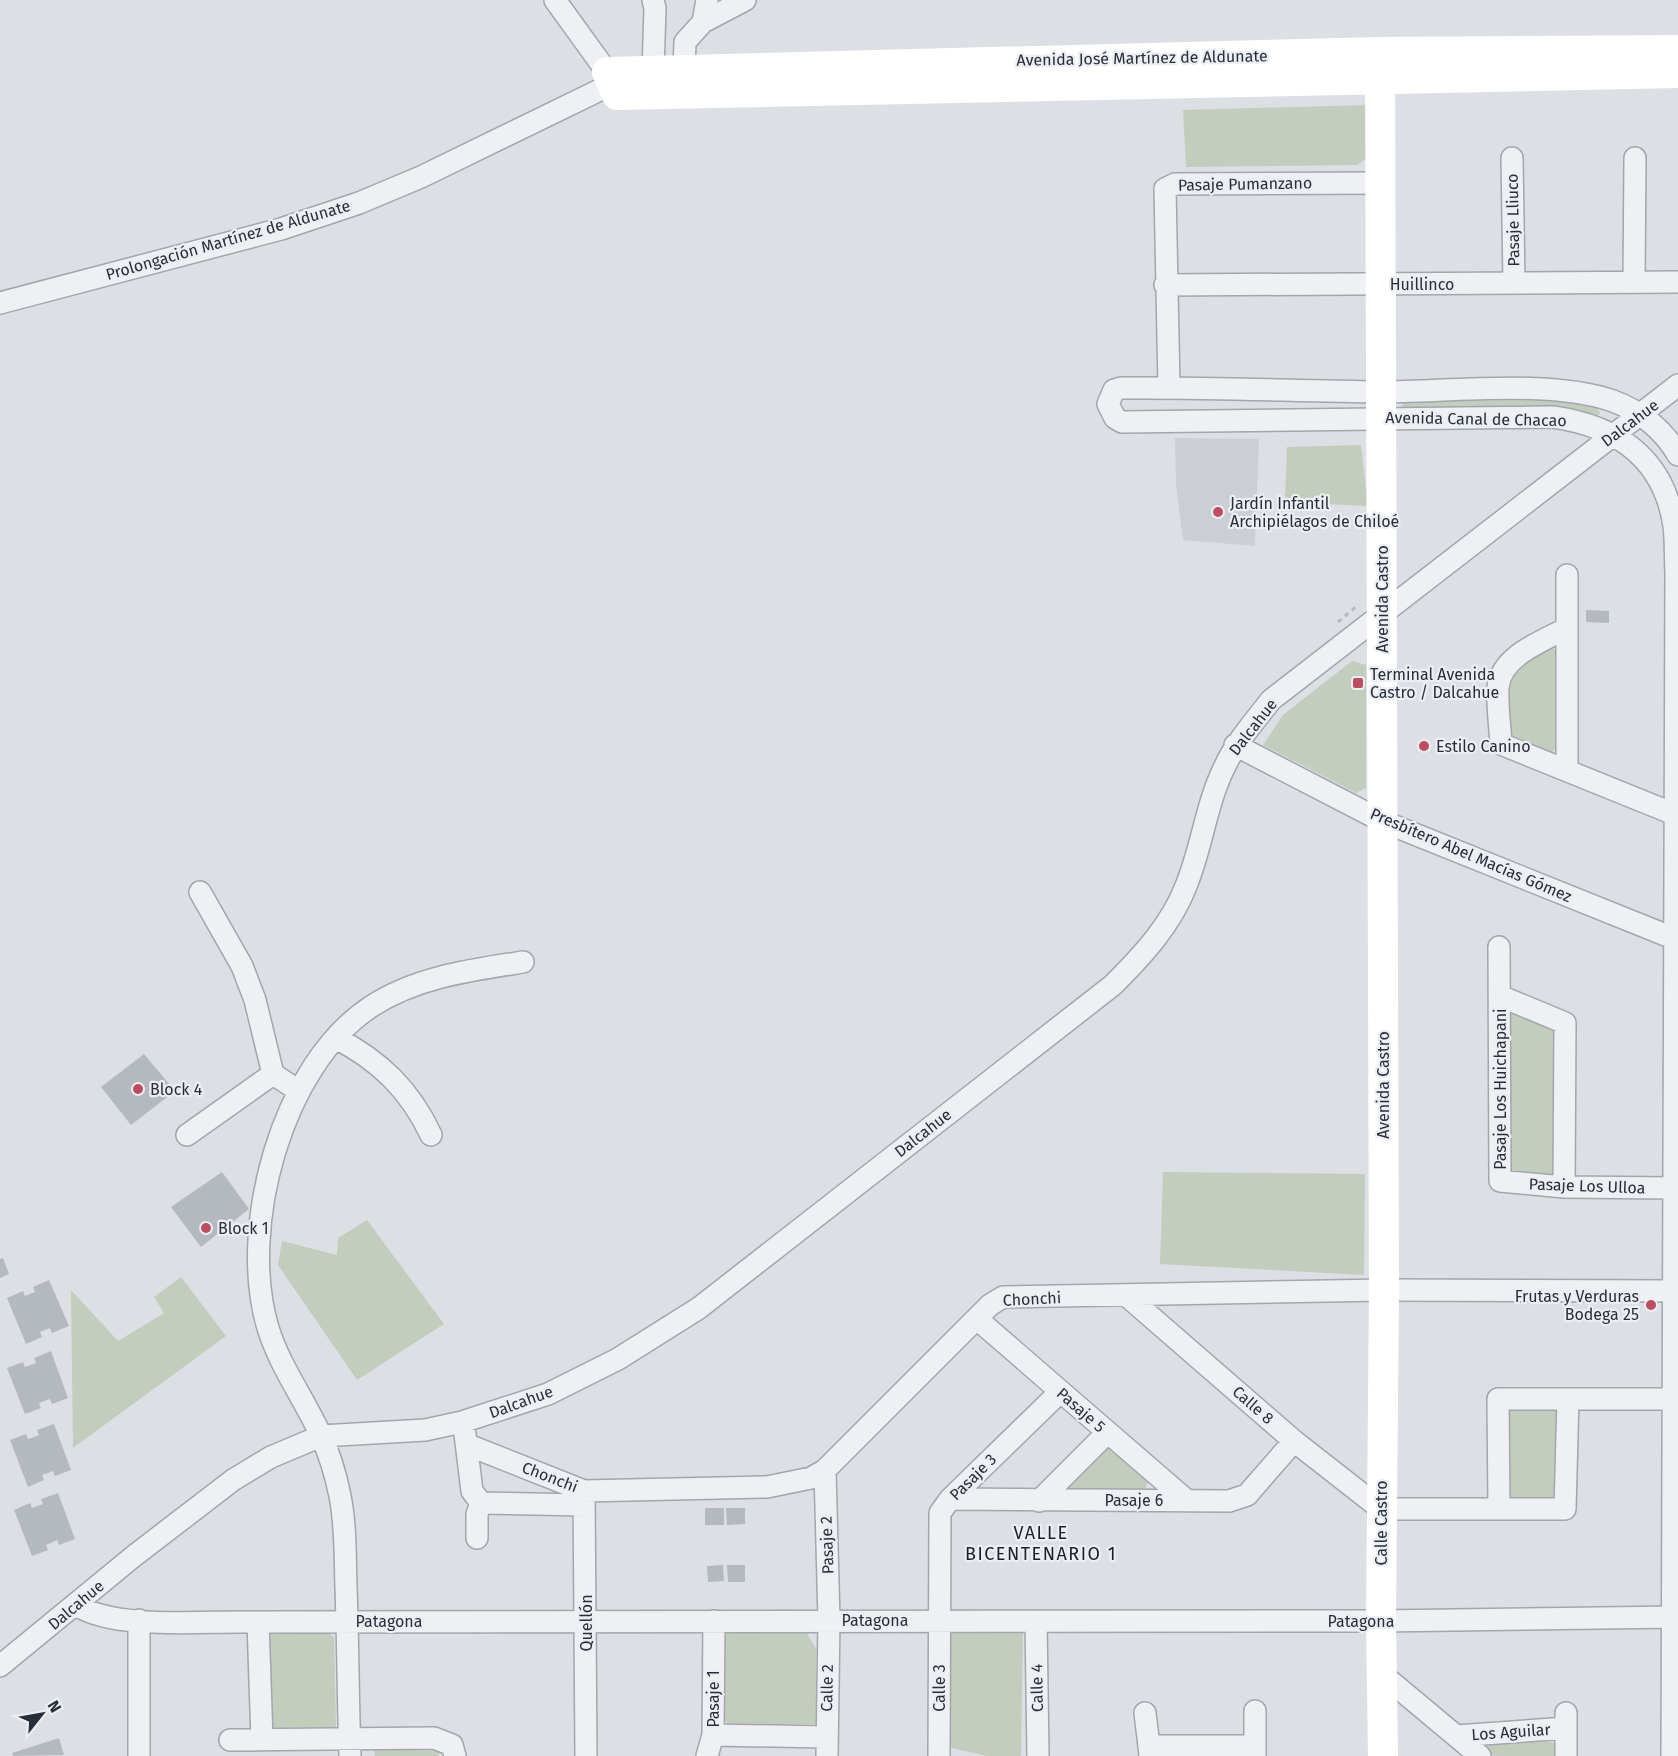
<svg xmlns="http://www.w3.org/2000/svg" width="1678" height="1756" viewBox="0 0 1678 1756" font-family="'Fira Sans',sans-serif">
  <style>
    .built { fill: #cbcfd5 }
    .green { fill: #c2cdbe }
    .building { fill: #b4b9c0 }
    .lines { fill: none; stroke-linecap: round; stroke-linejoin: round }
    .street-casing { stroke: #a2a6ad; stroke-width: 24 }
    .path { stroke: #b7babf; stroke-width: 3; stroke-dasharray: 4.5 4.5; stroke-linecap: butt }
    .street { stroke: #eef0f3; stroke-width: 21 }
    .secondary { stroke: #fff; stroke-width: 30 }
    .poi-dot { fill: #bd4e5f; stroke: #ebeef2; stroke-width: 2 }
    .labels { text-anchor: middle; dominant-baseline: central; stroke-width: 4.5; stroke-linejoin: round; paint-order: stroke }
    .street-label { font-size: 16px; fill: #282e39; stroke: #ebeef2 }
    .poi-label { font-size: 16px; fill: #282e39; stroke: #ebeef2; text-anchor: start }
    .neighbourhood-label { font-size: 18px; letter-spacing: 1.5px; fill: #1a1f2a; stroke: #ebeef2 }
  </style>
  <rect width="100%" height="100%" fill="#dcdfe4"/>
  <!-- built -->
  <path class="built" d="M1175,438L1259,439L1255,546L1183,540L1176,485Z"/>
  <!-- green -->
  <path class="green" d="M1367,105L1369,157L1357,165L1186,167L1183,110Z
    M1564,400L1596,406L1600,413L1597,417L1403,411L1401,406L1406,401Z
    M1361,445L1368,506L1285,502L1287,447Z
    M1551,648L1558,651L1560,656L1555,748L1551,755L1512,739C1506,728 1504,687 1512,677C1520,667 1539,653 1551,648Z
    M1352,661L1366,665V788L1356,793L1263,745L1283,715Z
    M1512,1011L1556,1029L1555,1178L1509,1177V1013Z
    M1163,1172L1365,1174L1364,1275L1160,1264Z
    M367,1220L444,1324L357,1380L278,1265L282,1241L337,1255L338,1238Z
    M181,1277L226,1336L73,1448L71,1290L118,1341L164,1313L154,1297Z
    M1508,1408L1555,1409L1557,1411L1555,1500H1512L1509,1498Z
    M1102,1445L1113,1446L1149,1479L1144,1492H1065V1483Z
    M1023,1628L1021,1756H987L952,1748L944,1737L942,1630Z
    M321,1629L334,1637L336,1727L261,1728L259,1633Z
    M727,1632H806L816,1649V1724L729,1725L718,1712L720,1646Z
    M1496,1740L1552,1742L1557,1745L1558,1756H1489L1487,1747Z
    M374,1749L439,1751V1756H375Z"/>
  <!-- building -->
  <path class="building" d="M1586,610L1609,611V623L1586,622Z
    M144,1054L175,1091L131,1125L101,1087Z
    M222,1172L249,1209L201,1247L171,1207Z
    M3,1258L9,1274L0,1278V1259Z
    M49,1280L69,1326L52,1333L50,1328L40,1332L42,1337L26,1344L7,1298L23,1291L25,1296L35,1292L33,1287Z
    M51,1351L68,1398L52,1404L50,1399L39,1403L41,1408L25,1414L7,1368L23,1362L25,1367L36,1363L34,1358Z
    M54,1424L71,1470L55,1476L53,1471L48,1473L42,1475L44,1480L28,1487L10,1440L26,1434L28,1439L34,1437L39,1435L37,1430Z
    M58,1493L75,1539L59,1545L57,1540L51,1543L46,1545L48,1550L32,1556L14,1510L30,1503L32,1508L43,1504L41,1499Z
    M705,1508H724V1525H705Z
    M726,1508H745V1524L727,1525Z
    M723,1565L724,1581L708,1582L707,1566Z
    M727,1565H745V1582H728Z
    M59,1738L64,1755L13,1756L12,1753Z"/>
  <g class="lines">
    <defs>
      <path id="street" d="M555,0L607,72
        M703,22L745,0
        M684,70L685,42L703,22L707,0
        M653,71L655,8L653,0
        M1512,158L1514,283
        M1634,282L1635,158
        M1165,285L1678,282
        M0,303L281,229L359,203L421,177L612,84
        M1169,387L1165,189L1175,184L1381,183
        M1567,575V770
        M1567,628C1543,641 1500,656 1498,688C1497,706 1500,726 1501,744L1674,814
        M1235,745L1382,821L1678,940
        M200,892L242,966L255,1000L273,1074L299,1091
        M1499,947L1500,1181L1564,1187L1673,1188
        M1500,996L1565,1023L1564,1187
        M336,1038C380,1061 410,1090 431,1135
        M187,1135L273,1074
        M1127,1296L1294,1441L1381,1509H1565L1568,1399
        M977,1319L1185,1499
        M465,1434L472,1491L481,1503L584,1505
        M468,1445L584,1491L767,1487L811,1478L825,1470L990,1305L1003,1297L1384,1290L1678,1291
        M825,1470L829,1620L827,1756
        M584,1491L586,1756
        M950,1499L1229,1501L1247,1495L1294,1441
        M1039,1501L1107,1433
        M1499,1509L1498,1399H1672
        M477,1538V1514L481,1503
        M76,1605C116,1630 201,1621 249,1622L1381,1621L1678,1617
        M139,1620V1756
        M714,1621L713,1735L826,1737
        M1036,1621L1038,1756
        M258,1622L262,1740
        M0,1666L134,1556L233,1480L271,1457L321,1436L425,1430L462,1422L548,1394L618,1359L699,1308L1113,985C1142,956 1171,925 1186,886C1202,847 1206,805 1224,768C1236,742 1254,722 1271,700L1678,385
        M1383,1675L1480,1756
        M1255,1711V1746
        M1145,1713L1149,1746
        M1566,1713V1756
        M1456,1736L1566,1728
        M230,1740L434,1738L452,1745L455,1756
        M350,1756C348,1700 348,1644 346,1587C345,1557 346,1526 340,1496C336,1476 330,1455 321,1436C305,1400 280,1367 268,1328C238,1229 281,1065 372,1006C417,977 471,970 523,962
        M707,1756L713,1735
        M939,1756L940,1513L950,1499L1060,1392
        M1150,1756L1149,1746H1255V1756
        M1672,1756L1676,572C1675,557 1676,541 1674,526C1664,458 1617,426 1553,417L1122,422L1115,418L1108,404L1114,390L1121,388C1208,387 1294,391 1381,392C1448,392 1551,379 1613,401C1640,411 1664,430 1678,455"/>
    </defs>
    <!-- street casing -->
    <use href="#street" class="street-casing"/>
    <!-- path -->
    <path class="path" d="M1338,622L1358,605"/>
    <!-- street -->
    <use href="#street" class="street"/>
    <!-- secondary -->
    <path class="secondary" d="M1678,50L1380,52L607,72L617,95L1678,73
      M1380,61L1384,1290L1381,1621L1383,1756"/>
  </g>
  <!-- markers -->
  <g class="poi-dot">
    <circle cx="1218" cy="512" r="6"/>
    <rect x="1352" y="677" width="12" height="12" rx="3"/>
    <circle cx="1424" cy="746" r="6"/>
    <circle cx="138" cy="1089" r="6"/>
    <circle cx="206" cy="1228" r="6"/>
    <circle cx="1651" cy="1305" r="6"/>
  </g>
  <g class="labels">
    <!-- street labels -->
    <g class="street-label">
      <text transform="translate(1142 58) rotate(-1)">Avenida José Martínez de Aldunate</text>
      <text transform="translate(1245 184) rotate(-1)">Pasaje Pumanzano</text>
      <text transform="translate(1513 220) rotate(-91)">Pasaje Lliuco</text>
      <text transform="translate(228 240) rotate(-16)">Prolongación Martínez de Aldunate</text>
      <text x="1422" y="284">Huillinco</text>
      <text transform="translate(1476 419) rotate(1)">Avenida Canal de Chacao</text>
      <text transform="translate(1630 423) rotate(-37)">Dalcahue</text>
      <text transform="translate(1382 599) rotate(-90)">Avenida Castro</text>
      <text transform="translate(1253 727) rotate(-52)">Dalcahue</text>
      <text transform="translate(1471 855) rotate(23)">Presbítero Abel Macías Gómez</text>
      <text transform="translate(1383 1085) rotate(-90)">Avenida Castro</text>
      <text transform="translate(1500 1089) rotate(-90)">Pasaje Los Huichapani</text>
      <text transform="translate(923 1133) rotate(-38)">Dalcahue</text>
      <text transform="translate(1587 1186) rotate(2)">Pasaje Los Ulloa</text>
      <text transform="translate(1032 1299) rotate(-3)">Chonchi</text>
      <text transform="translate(521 1402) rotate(-20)">Dalcahue</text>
      <text transform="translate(1253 1405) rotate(41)">Calle 8</text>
      <text transform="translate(1081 1410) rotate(41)">Pasaje 5</text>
      <text transform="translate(550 1477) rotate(21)">Chonchi</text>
      <text transform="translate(973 1477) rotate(-45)">Pasaje 3</text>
      <text x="1134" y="1500">Pasaje 6</text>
      <text transform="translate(1381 1523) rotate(-90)">Calle Castro</text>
      <text transform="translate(827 1545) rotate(-92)">Pasaje 2</text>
      <text transform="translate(76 1605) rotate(-40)">Dalcahue</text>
      <text x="875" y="1620">Patagona</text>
      <text x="389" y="1621">Patagona</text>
      <text x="1361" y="1621">Patagona</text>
      <text transform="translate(586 1623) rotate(-90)">Quellón</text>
      <text transform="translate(827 1688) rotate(-89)">Calle 2</text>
      <text transform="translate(939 1688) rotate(-90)">Calle 3</text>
      <text transform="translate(1037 1688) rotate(-91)">Calle 4</text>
      <text transform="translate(713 1699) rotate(-90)">Pasaje 1</text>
      <text transform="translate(1511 1732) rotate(-4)">Los Aguilar</text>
    </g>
    <!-- poi labels -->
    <g class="poi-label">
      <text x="1230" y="503">Jardín Infantil<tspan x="1230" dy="18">Archipiélagos de Chiloé</tspan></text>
      <text x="1370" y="674">Terminal Avenida<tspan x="1370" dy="18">Castro / Dalcahue</tspan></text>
      <text x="1436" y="746">Estilo Canino</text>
      <text x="150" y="1089">Block 4</text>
      <text x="218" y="1228">Block 1</text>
      <text x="1639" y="1296" text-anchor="end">Frutas y Verduras<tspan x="1639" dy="18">Bodega 25</tspan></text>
    </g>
    <!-- neighbourhood labels -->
    <g class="neighbourhood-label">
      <text x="1041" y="1533">VALLE<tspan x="1041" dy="21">BICENTENARIO 1</tspan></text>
    </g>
  </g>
  <!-- north arrow -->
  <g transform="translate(42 1714) rotate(59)" stroke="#ebeef2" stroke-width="4.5" paint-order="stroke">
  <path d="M0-4.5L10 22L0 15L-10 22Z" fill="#282e39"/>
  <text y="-9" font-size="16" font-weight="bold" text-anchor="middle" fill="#282e39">N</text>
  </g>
</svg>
